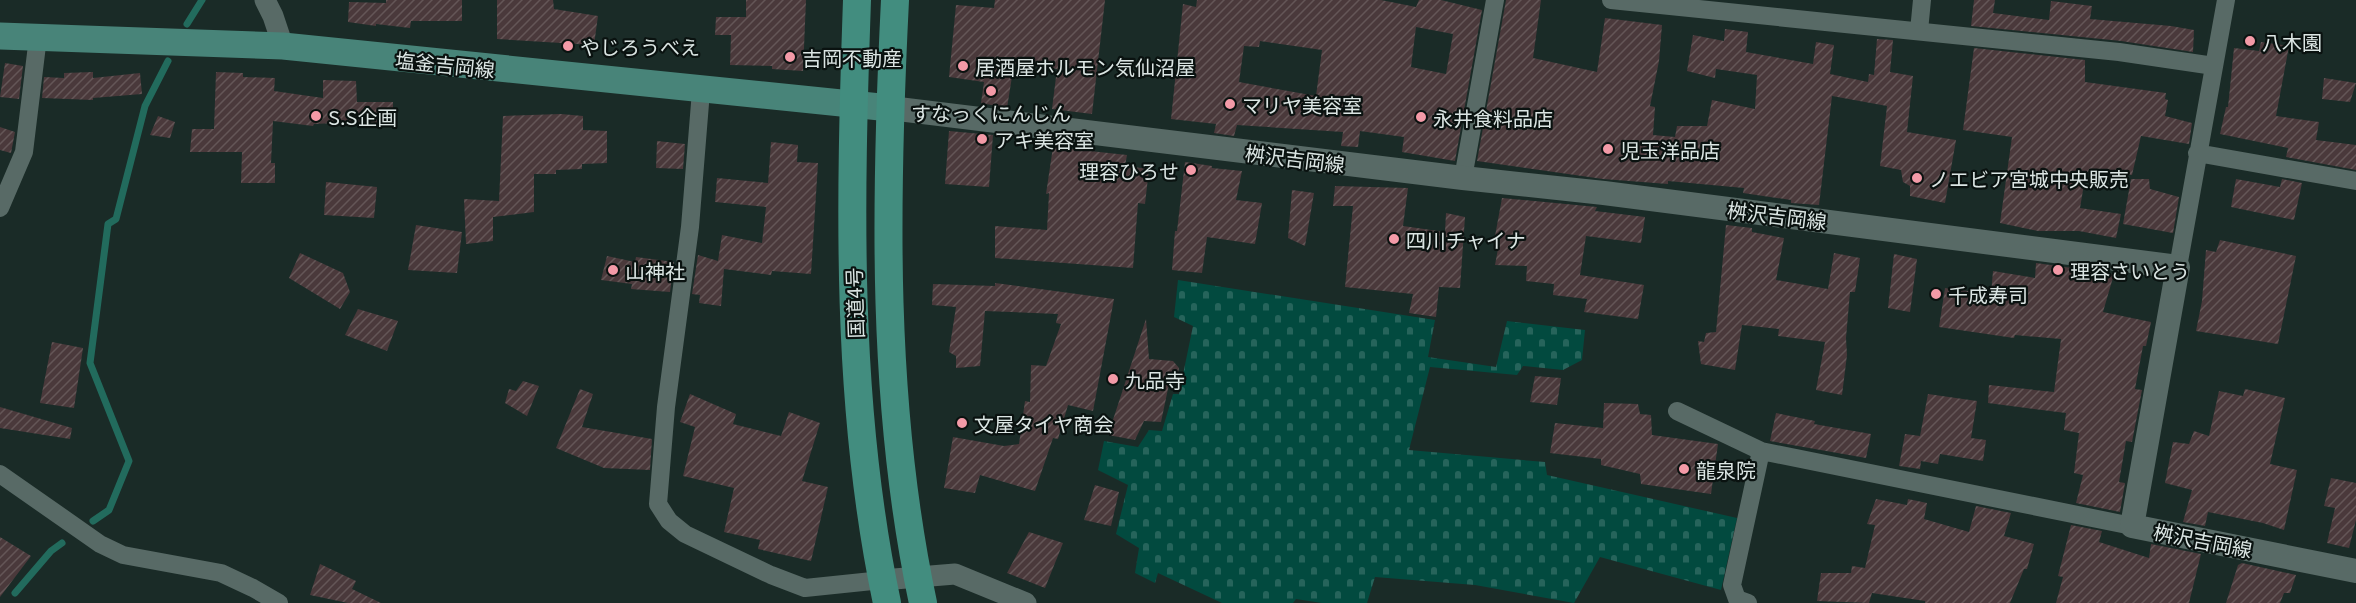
<svg xmlns="http://www.w3.org/2000/svg" width="2356" height="603" viewBox="0 0 2356 603" font-family="Georgia,'Noto Sans JP',serif">
  <style>
    .cemetery { fill: url(#cemetery-stones) }
    .lines { fill: none; stroke-linecap: round; stroke-linejoin: round }
    .stream { stroke: #226b5d; stroke-width: 7 }
    .building { fill: url(#building-hatch); fill-rule: evenodd }
    .minor { stroke: #586a66; stroke-width: 18 }
    .tertiary { stroke: #586a66; stroke-width: 21 }
    .secondary { stroke: #586a66; stroke-width: 24 }
    .primary { stroke: #488479; stroke-width: 27 }
    .trunk { stroke: #428d7f; stroke-width: 28 }
    .poi-dot { fill: #f39aa7; stroke: #0a1210; stroke-width: 2 }
    .labels { text-anchor: middle; dominant-baseline: central; stroke-width: 4.5; stroke-linejoin: round; paint-order: stroke }
    .poi-label { font-size: 20px; fill: #dbe5e3; stroke: #0a1210; text-anchor: start }
    .street-label { font-size: 20px; fill: #dbe5e3; stroke: #0a1210 }
  </style>
  <defs>
    <pattern id="cemetery-stones" width="16" height="16" patternUnits="userSpaceOnUse" patternTransform="scale(1.5)"><rect width="16" height="16" fill="#024a3f"/><path d="M2 7V4a2 2 0 0 1 4 0v3zM10 15v-3a2 2 0 0 1 4 0v3z" fill="#26645b"/></pattern>
    <pattern id="building-hatch" width="6" height="6" patternUnits="userSpaceOnUse" patternTransform="scale(1.5)"><rect width="6" height="6" fill="#4a393b"/><path d="M-1 1l2-2M0 6l6-6M5 7l2-2" fill="none" stroke="#645657"/></pattern>
  </defs>
  <rect width="100%" height="100%" fill="#1a2b27"/>
  <!-- cemetery -->
  <path class="cemetery" d="M1178,280L1435,320L1428,357L1496,367L1507,321L1585,330L1582,360L1563,370L1523,366L1517,375L1430,367L1409,450L1545,462L1547,475L1737,518L1721,590L1600,557L1574,603L1475,585L1375,577L1367,603H1322L1296,599L1293,603H1222L1158,573L1155,583L1135,573L1139,548L1116,534L1128,485L1098,470L1104,441L1138,447L1149,430L1162,431L1173,394H1179L1193,326L1174,317Z"/>
  <g class="lines">
    <!-- stream -->
    <path class="stream" d="M187,24L202,0
      M93,521L109,510L129,461L90,363L108,224L116,219L145,106L168,61
      M15,593L51,551L62,543"/>
  </g>
  <!-- building -->
  <path class="building" d="M386,0H462V21H411L410,28L376,24V26L348,22L349,2L386,3Z
    M497,0H553L554,9L598,16L594,45L497,39Z
    M746,0H806L803,71L772,69V66L730,65L731,35H715L716,17H746Z
    M995,0H1105L1092,114L1052,109L1057,69L1014,64L1007,108L981,103L984,82L949,77L956,5L994,8Z
    M1197,0H1381L1416,7L1419,0H1441L1482,10L1455,161L1402,152L1404,137L1360,131L1358,147L1341,146L1343,132L1237,125L1234,136L1214,133L1216,124L1171,119L1183,4L1196,7ZM1416,27L1453,34L1446,74L1411,67ZM1260,41L1322,50L1316,96L1239,82L1244,46L1259,47Z
    M1506,0H1541L1533,58L1597,72L1605,18L1662,25L1659,61L1650,106L1655,107L1653,135L1675,137L1677,126H1707L1712,100L1755,109L1757,75L1716,69L1715,78L1687,71L1693,35L1724,41L1725,29L1748,32L1746,52L1813,64L1816,42L1834,45L1830,74L1868,82L1869,74L1874,75L1877,39L1893,40L1890,72L1913,76L1907,132L1956,140L1945,203L1910,196V186L1903,182L1901,170L1880,166L1887,106L1832,96L1819,205L1791,203V200L1743,193L1744,188L1668,181V184L1603,179L1477,161Z
    M1974,0H1995L1993,13L2049,20L2051,1L2092,6L2090,19L2171,26L2194,30L2193,52L2121,41L1971,26Z
    M2261,42L2289,46L2276,116L2319,122L2316,140L2356,145V170L2286,157L2288,148L2220,134L2226,107H2228L2234,48L2259,51Z
    M1974,48L2085,60V82L2166,93L2165,99L2168,100L2165,116L2192,123L2189,144L2141,136L2132,175L2089,170L2088,172H2086L2080,208L2121,214L2116,238L2079,231H2038L2000,223L2012,137L1963,130Z
    M5,63L23,66L19,99L0,97Z
    M93,72V78L140,73L142,94L93,98V100L42,98L44,77L64,78V73Z
    M216,72L243,73V77L275,78L274,91L323,98V80L356,81L357,102H393V126H360V122L314,124L313,126L273,121L271,163H275V183H241L242,152H190L192,129H214Z
    M2324,78L2356,83L2350,102L2322,99Z
    M561,114L583,116V130L607,131V163L582,164V169L556,170V174H534V212L493,217V241L466,244L464,199L499,201L503,116Z
    M158,116L175,122L170,138L150,135Z
    M0,127L15,132L11,153L0,150Z
    M949,131L993,135L989,187L945,184Z
    M657,141L685,144L683,169L656,168Z
    M771,142L798,145L797,162L818,163L811,274L772,271L771,275L724,269L721,306L699,303L700,295L692,294L698,255L718,261L722,235L762,243L766,207L715,202L717,178L768,183Z
    M1053,147L1127,155L1125,166L1149,169L1145,204L1138,203L1133,268L995,258V226L1047,230L1049,193L1046,194Z
    M1185,162L1212,166V168L1242,171L1236,200L1262,203L1255,244L1207,237L1202,273L1172,270L1175,231H1177Z
    M2131,179H2149L2150,189L2179,197L2173,233L2123,224Z
    M2236,179L2280,187L2282,179L2302,183L2294,220L2231,207Z
    M326,182L377,187L374,218L324,215Z
    M1335,186L1408,188L1403,226L1445,232L1446,213L1465,217L1460,288L1439,287L1436,317L1409,313L1413,294L1345,287L1353,206H1333Z
    M1292,190L1314,193L1305,246L1288,238Z
    M1502,198L1597,207L1595,211L1645,217L1641,243L1586,236L1580,275L1644,285L1638,319L1584,312L1587,299L1553,295L1554,284L1526,281L1527,266L1495,265L1500,238L1495,236Z
    M416,225L462,232L457,273L408,270Z
    M1726,225L1752,228V232L1784,238L1776,280L1828,289L1834,253L1860,258L1855,292H1850L1846,338L1847,355L1842,395L1816,390L1825,342L1778,336L1779,329L1742,325L1735,370L1701,364L1698,341L1704,342L1706,333L1716,332Z
    M2220,240L2296,256L2278,344L2196,331L2202,301L2206,250L2216,252Z
    M300,253L343,273L350,292L340,309L289,278Z
    M1894,254L1917,259L1910,312L1888,308Z
    M607,256L635,262L636,257L674,262L670,292L631,289L632,284L601,280Z
    M2036,263L2072,268L2071,270L2114,274L2103,312L2151,322L2146,346H2143L2135,389L2142,390L2132,442L2126,441L2119,482L2125,483L2120,512L2076,503L2083,475L2074,473L2079,433L2064,430L2066,413L1988,403L1989,385L2054,392L2061,339L2015,335L2014,338L1939,327L1945,288L1991,294L1993,271L2035,278Z
    M995,283L1114,299L1093,411L1068,405L1058,439L1053,438L1035,491L980,475L975,493L944,488L953,437L1004,446L1019,444L1025,401L1030,402L1031,365L1046,366L1061,324L1056,323L1058,314L985,311L980,366L956,368V356L949,352L956,307L932,305L933,284L995,286Z
    M358,309L398,321L387,351L345,335Z
    M1146,319L1149,359L1173,361L1179,368L1176,385L1169,384L1161,422L1144,421L1135,440L1108,435Z
    M52,342L83,348L74,408L40,403Z
    M1535,376L1561,378L1557,405L1530,402Z
    M523,381L539,386L527,416L505,403L509,389L516,391Z
    M580,389L593,394L582,427L652,439L650,470L604,468L556,448Z
    M2245,389L2285,398L2270,464L2297,470L2284,530L2263,523L2208,512L2205,526L2183,522L2192,490L2165,483L2173,442L2189,444L2194,431L2209,436L2219,391L2243,396Z
    M690,394L736,414L733,424L781,436L789,412L820,423L802,481L828,487L811,561L758,549L760,540L724,532L734,488L683,476L695,427L680,422Z
    M1928,394L1977,401L1971,438L1986,440L1983,461L1940,454L1938,464L1921,461L1920,469L1899,466L1905,434L1920,436Z
    M1604,403L1638,404L1640,414L1651,415L1652,435L1718,444L1711,494L1641,484L1640,474L1601,465V459L1550,453L1555,423L1603,428Z
    M0,407L72,428L70,439L0,428Z
    M1776,413L1815,421L1814,424L1871,434L1866,458L1770,441Z
    M2331,478L2356,483V520L2349,548L2327,543L2335,508L2324,506Z
    M1095,485L1119,492L1111,526L1084,520Z
    M1876,499L1907,505L1908,499L1927,503L1924,519L1969,532L1976,506L2011,513L2004,536L2034,544L2027,569H2024L2010,603H1925V601L1872,593L1869,603L1817,601L1821,573H1851L1852,566L1865,568L1875,525L1867,524Z
    M2071,525L2102,531L2099,542L2149,558L2151,544L2201,554L2189,603H2056L2063,577L2058,576Z
    M1029,532L1063,543L1045,588L1007,573Z
    M0,537L31,556L0,597Z
    M2242,563L2296,575L2290,593H2284L2280,603H2226L2238,565Z
    M320,564L356,581L352,589L381,603H348L310,595Z"/>
  <g class="lines">
    <!-- minor -->
    <path class="minor" d="M1611,0L2119,52L2214,66
      M1919,31L1922,0
      M701,91L690,227L666,407L658,504L669,521L685,534L771,575L805,588L882,580
      M2197,153L2356,181
      M1463,178L1495,0
      M0,208L24,152L38,37
      M2178,267L2226,0
      M1677,411L1761,451L2132,526
      M0,474L100,544L123,555L221,573L253,588L279,603
      M1748,603L1737,599L1732,585L1761,451"/>
    <!-- tertiary -->
    <path class="tertiary" d="M265,0L273,16L283,46
      M882,580L955,574L1026,603"/>
    <!-- secondary -->
    <path class="secondary" d="M890,108L1463,178L1604,193L2178,267L2132,526L2356,571"/>
    <!-- primary -->
    <path class="primary" d="M0,36L283,46L890,108"/>
    <!-- trunk -->
    <path class="trunk" d="M857,0C850,201 845,405 887,603
      M895,0C885,200 881,406 923,603"/>
  </g>
  <!-- markers -->
  <g class="poi-dot">
    <circle cx="2250" cy="41" r="6"/>
    <circle cx="568" cy="46" r="6"/>
    <circle cx="790" cy="57" r="6"/>
    <circle cx="963" cy="66" r="6"/>
    <circle cx="991" cy="91" r="6"/>
    <circle cx="1230" cy="104" r="6"/>
    <circle cx="316" cy="116" r="6"/>
    <circle cx="1421" cy="117" r="6"/>
    <circle cx="982" cy="139" r="6"/>
    <circle cx="1608" cy="149" r="6"/>
    <circle cx="1191" cy="170" r="6"/>
    <circle cx="1917" cy="178" r="6"/>
    <circle cx="1394" cy="239" r="6"/>
    <circle cx="613" cy="270" r="6"/>
    <circle cx="2058" cy="270" r="6"/>
    <circle cx="1936" cy="294" r="6"/>
    <circle cx="1113" cy="379" r="6"/>
    <circle cx="962" cy="423" r="6"/>
    <circle cx="1684" cy="469" r="6"/>
  </g>
  <g class="labels">
    <!-- poi labels -->
    <g class="poi-label">
      <text x="2262" y="41">八木園</text>
      <text x="580" y="46">やじろうべえ</text>
      <text x="802" y="57">吉岡不動産</text>
      <text x="975" y="66">居酒屋ホルモン気仙沼屋</text>
      <text x="1242" y="104">マリヤ美容室</text>
      <text x="991" y="112" text-anchor="middle">すなっくにんじん</text>
      <text x="328" y="116">S.S企画</text>
      <text x="1433" y="117">永井食料品店</text>
      <text x="994" y="139">アキ美容室</text>
      <text x="1620" y="149">児玉洋品店</text>
      <text x="1179" y="170" text-anchor="end">理容ひろせ</text>
      <text x="1929" y="178">ノエビア宮城中央販売</text>
      <text x="1406" y="239">四川チャイナ</text>
      <text x="625" y="270">山神社</text>
      <text x="2070" y="270">理容さいとう</text>
      <text x="1948" y="294">千成寿司</text>
      <text x="1125" y="379">九品寺</text>
      <text x="974" y="423">文屋タイヤ商会</text>
      <text x="1696" y="469">龍泉院</text>
    </g>
    <!-- street labels -->
    <g class="street-label">
      <text transform="translate(445 64) rotate(6)">塩釜吉岡線</text>
      <text transform="translate(1295 158) rotate(7)">桝沢吉岡線</text>
      <text transform="translate(1777 215) rotate(7)">桝沢吉岡線</text>
      <text transform="translate(854 303) rotate(-92)">国道4号</text>
      <text transform="translate(2203 540) rotate(11)">桝沢吉岡線</text>
    </g>
  </g>
</svg>
